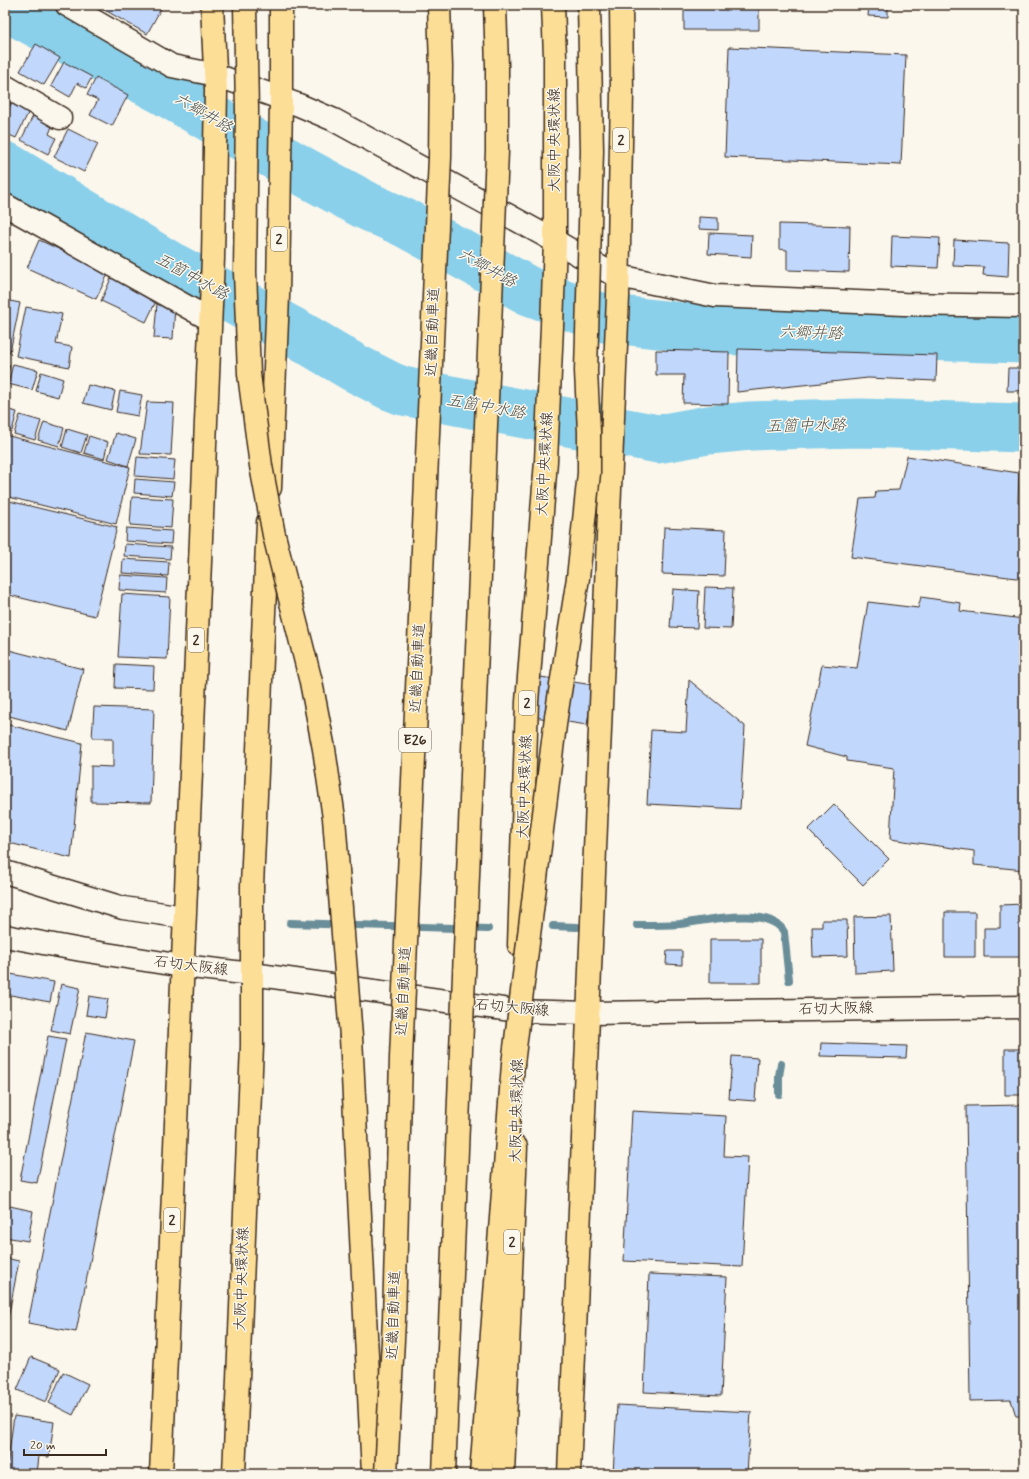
<svg xmlns="http://www.w3.org/2000/svg" width="1029" height="1479" viewBox="0 0 1029 1479" font-family="Mynerve,'Klee One',sans-serif">
  <style>
    .lines { fill: none; stroke-linecap: round; stroke-linejoin: round }
    .stream { stroke: #6a8e99; stroke-width: 8 }
    .river { stroke: #8ad0eb; stroke-width: 49 }
    .building { fill: #c1d7fc; stroke: #3b2a1e }
    .pedestrian-casing { stroke: #3b2a1e; stroke-width: 25 }
    .minor-casing { stroke: #3b2a1e; stroke-width: 25 }
    .secondary-casing { stroke: #3b2a1e; stroke-width: 25 }
    .primary-casing { stroke: #3b2a1e; stroke-width: 25 }
    .motorway-casing { stroke: #3b2a1e; stroke-width: 25 }
    .pedestrian { stroke: #fbf7ec; stroke-width: 22 }
    .minor { stroke: #fbf7ec; stroke-width: 22 }
    .secondary { stroke: #fbf7ec; stroke-width: 22 }
    .primary { stroke: #fdde96; stroke-width: 22 }
    .motorway { stroke: #fdde96; stroke-width: 22 }
    .motorway-bridge-casing { stroke: #3b2a1e; stroke-width: 25; stroke-linecap: butt }
    .motorway-bridge { stroke: #fdde96; stroke-width: 22 }
    .labels { text-anchor: middle; dominant-baseline: central; stroke-width: 3; stroke-linejoin: round; paint-order: stroke }
    .shield { fill: #fbf7ec; stroke: #75685c; stroke-width: 1 }
    .shield-label { font-size: 14px; font-weight: bold; fill: #3b2a1e }
    .street-label { font-size: 15px; fill: #3b2a1e; stroke: #fbf7ec }
    .water-label { font-size: 16px; font-style: italic; fill: #4f5451; stroke: #fbf7ec }
  </style>
  <rect width="100%" height="100%" fill="#fbf7ec"/>
  <filter id="ink" filterUnits="userSpaceOnUse"><feTurbulence type="fractalNoise" baseFrequency=".025" numOctaves="2"/><feDisplacementMap in="SourceGraphic" scale="8" xChannelSelector="R" yChannelSelector="G"/><feConvolveMatrix kernelMatrix="1 2 1 2 8 2 1 2 1" color-interpolation-filters="sRGB"/></filter>
  <g filter="url(#ink)">
    <g class="lines">
      <!-- stream -->
      <path class="stream" d="M290,923L488,929
        M637,925C651,925 665,925 680,924C705,921 769,905 784,932L789,980
        M553,926L577,927
        M779,1094V1076L781,1064"/>
      <!-- river -->
      <path class="river" d="M5,6L163,90L297,168L367,206L407,224L529,291L603,318L710,330L1024,339
        M5,166L165,263L301,336L353,367L390,386L403,391L658,439L708,430L750,426L812,424L861,423L1024,428"/>
    </g>
    <!-- building -->
    <path class="building" d="M96,5H163L147,34Z
      M684,5H759V30H684Z
      M869,5H888V17L868,16Z
      M36,44L60,58L44,85L20,71Z
      M729,47L906,55L901,165L725,157Z
      M64,62L92,77L86,88L77,83L70,97L51,86Z
      M96,78L128,95L112,126L90,115L98,100L87,95Z
      M12,101L30,109L16,138L5,133V109L8,111Z
      M34,114L53,124L49,134L56,138L48,154L21,140Z
      M68,129L98,144L84,172L54,157Z
      M699,217L718,218V230L699,229Z
      M779,224L850,226L849,272L787,270V250L779,249Z
      M709,233L752,235L751,257L708,254Z
      M892,236L940,238L938,268L891,266Z
      M39,240L109,272L96,299L27,268Z
      M954,240L1009,243L1008,277L983,275L984,267L953,266Z
      M113,274L159,295L146,322L101,301Z
      M5,300L20,303L10,352L5,351Z
      M157,303L175,305L173,339L154,338Z
      M26,307L62,314L56,344L72,347L69,367L16,356Z
      M738,349L937,355L936,381L868,378L737,392Z
      M656,350L729,352L728,404L683,403L684,375H656Z
      M5,363L10,365L5,382Z
      M13,364L38,370L32,390L8,384Z
      M1008,368H1024V391H1007Z
      M41,372L63,379L58,397L36,391Z
      M88,385L115,391L111,410L83,403Z
      M120,391L142,395L138,416L116,412Z
      M147,402L174,403L171,455L140,454Z
      M5,409L17,412L12,431L5,430Z
      M20,415L41,421L35,440L14,434Z
      M44,422L64,428L59,446L38,440Z
      M67,429L87,435L81,453L62,447Z
      M116,433L136,439L128,466L108,459Z
      M5,435L130,467L116,524L5,496Z
      M89,436L108,442L104,459L84,453Z
      M907,456L1019,473L1018,503H1024V579L851,557L860,499L875,498L876,491L899,490Z
      M137,457L175,460L173,479L135,476Z
      M135,479L174,482L172,496L134,493Z
      M132,497L173,499L171,528L130,525Z
      M5,500L117,527L95,616L5,594Z
      M664,527L726,530L724,576L662,574Z
      M126,528L172,531L171,544L125,541Z
      M125,544L171,547L170,559L124,556Z
      M123,559L169,562L168,576L122,573Z
      M120,575L167,578L166,593L119,590Z
      M705,587L733,588L731,629L703,628Z
      M673,589L699,591L697,628L670,627Z
      M122,594L170,597L167,659L118,657Z
      M921,597L961,603L960,611L1024,619V870L974,865V851L890,839L894,768L847,761V757L805,746L822,665L857,668L868,602L918,608Z
      M5,649L83,669L68,731L5,715Z
      M116,664L154,666L153,689L115,688Z
      M521,674L593,685L587,725L515,714Z
      M689,680L745,726L740,809L647,804L651,730L686,732Z
      M94,707L154,709L151,803L91,802V766L113,767V738H92Z
      M5,724L82,743L71,858L5,842Z
      M834,804L889,859L863,885L808,830Z
      M1024,904V957H984V928H1000V905Z
      M945,912H975V957H945Z
      M891,916L893,971L855,973L854,917Z
      M822,920H847L848,956L813,957L812,927H822Z
      M710,939H761V983H710Z
      M667,951H682V965L666,964Z
      M5,973L54,982L50,1002L5,994Z
      M61,984L80,988L70,1034L51,1030Z
      M89,996L108,999L105,1018L86,1015Z
      M86,1032L134,1041L76,1332L28,1323Z
      M48,1036L66,1039L37,1183L20,1180Z
      M821,1043L907,1046L906,1058L820,1056Z
      M1005,1049H1024V1095H1005Z
      M732,1056L758,1058L755,1101L729,1099Z
      M1024,1105V1416H1016L1011,1400L970,1401L966,1106Z
      M632,1111L726,1116L724,1156L748,1157L742,1267L624,1261Z
      M5,1205L33,1211L28,1241L5,1237Z
      M5,1258L19,1261L5,1334Z
      M649,1274L727,1277L721,1396L644,1392Z
      M31,1357L60,1369L46,1402L17,1390Z
      M63,1372L88,1384L73,1415L49,1403Z
      M617,1405L751,1412L747,1474H613Z
      M14,1416L54,1422L49,1457L39,1456L37,1474H6Z"/>
    <g class="lines">
      <defs>
        <path id="pedestrian" d="M5,872L123,908L184,917"/>
        <path id="minor" d="M67,5L172,66L216,75L299,105L334,120L555,241L607,271L619,276L715,296L904,304L1024,306
          M5,86L60,118
          M5,205L209,319"/>
        <path id="secondary" d="M5,936L81,950L183,966L252,974L517,1011L589,1013L1024,1007"/>
        <path id="primary" d="M270,488L278,296L281,99V5
          M519,945L527,702L546,461L552,326L555,241V56L553,5
          M161,1474L213,258L216,91L212,5
          M234,1474L252,1046V886L268,522
          M503,1474L516,1147
          M569,1474L618,297L622,93L621,5"/>
        <path id="motorway" d="M351,1037L373,1474
          M481,1474L513,1064"/>
      </defs>
      <!-- pedestrian casing -->
      <use href="#pedestrian" class="pedestrian-casing"/>
      <!-- minor casing -->
      <use href="#minor" class="minor-casing"/>
      <!-- secondary casing -->
      <use href="#secondary" class="secondary-casing"/>
      <!-- primary casing -->
      <use href="#primary" class="primary-casing"/>
      <!-- motorway casing -->
      <use href="#motorway" class="motorway-casing"/>
      <!-- pedestrian -->
      <use href="#pedestrian" class="pedestrian"/>
      <!-- minor -->
      <use href="#minor" class="minor"/>
      <!-- secondary -->
      <use href="#secondary" class="secondary"/>
      <!-- primary -->
      <use href="#primary" class="primary"/>
      <!-- motorway -->
      <use href="#motorway" class="motorway"/>
      <defs>
        <path id="motorway-bridge" d="M245,5L247,110L245,272L249,374L261,466L274,535L311,682L324,749L334,818L351,1037
          M513,1064L556,717L578,578L589,473V432L586,371L592,151L589,5
          M386,1474L394,1320L401,1058L440,157L441,67L439,5
          M444,1474L497,151V66L495,5"/>
      </defs>
      <!-- motorway-bridge casing -->
      <use href="#motorway-bridge" class="motorway-bridge-casing"/>
      <!-- motorway-bridge -->
      <use href="#motorway-bridge" class="motorway-bridge"/>
    </g>
  </g>
  <g class="labels">
    <!-- shield labels -->
    <g class="shield">
      <rect x="613" y="128" width="16" height="24" rx="3"/>
      <rect x="271" y="227" width="16" height="24" rx="3"/>
      <rect x="188" y="628" width="16" height="24" rx="3"/>
      <rect x="519" y="691" width="16" height="24" rx="3"/>
      <rect x="399" y="728" width="32" height="24" rx="3"/>
      <rect x="164" y="1208" width="16" height="24" rx="3"/>
      <rect x="504" y="1230" width="16" height="24" rx="3"/>
    </g>
    <g class="shield-label">
      <text x="621" y="140">2</text>
      <text x="279" y="239">2</text>
      <text x="196" y="640">2</text>
      <text x="527" y="703">2</text>
      <text x="415" y="740">E26</text>
      <text x="172" y="1220">2</text>
      <text x="512" y="1242">2</text>
    </g>
    <!-- street labels -->
    <g class="street-label">
      <text transform="translate(555 140) rotate(-90)">大阪中央環状線</text>
      <text transform="translate(433 332) rotate(-88)">近畿自動車道</text>
      <text transform="translate(545 464) rotate(-87)">大阪中央環状線</text>
      <text transform="translate(418 668) rotate(-87)">近畿自動車道</text>
      <text transform="translate(525 787) rotate(-88)">大阪中央環状線</text>
      <text transform="translate(191 966) rotate(7)">石切大阪線</text>
      <text transform="translate(404 991) rotate(-87)">近畿自動車道</text>
      <text transform="translate(512 1008) rotate(5)">石切大阪線</text>
      <text transform="translate(836 1009) rotate(-1)">石切大阪線</text>
      <text transform="translate(517 1111) rotate(-89)">大阪中央環状線</text>
      <text transform="translate(242 1279) rotate(-88)">大阪中央環状線</text>
      <text transform="translate(394 1315) rotate(-88)">近畿自動車道</text>
    </g>
    <!-- water labels -->
    <g class="water-label">
      <text transform="translate(203 113) rotate(30)">六郷井路</text>
      <text transform="translate(487 268) rotate(29)">六郷井路</text>
      <text transform="translate(192 277) rotate(29)">五箇中水路</text>
      <text transform="translate(811 333) rotate(2)">六郷井路</text>
      <text transform="translate(486 407) rotate(10)">五箇中水路</text>
      <text transform="translate(806 426) rotate(-1)">五箇中水路</text>
    </g>
  </g>
  <!-- margin -->
  <rect width="1029" height="1479" fill="none" stroke="#fbf7ec" stroke-width="20"/>
  <rect x="10" y="10" width="1009" height="1459" fill="none" stroke="#3b2a1e" stroke-width="1.5" filter="url(#ink)"/>
  <!-- scale -->
  <path d="M24 1449v6h82v-6" fill="none" stroke="#3b2a1e" stroke-width="2"/>
  <text x="30" y="1449" font-size="12" fill="#3b2a1e" stroke="#fbf7ec" stroke-width="3" paint-order="stroke">20 m</text>
</svg>
